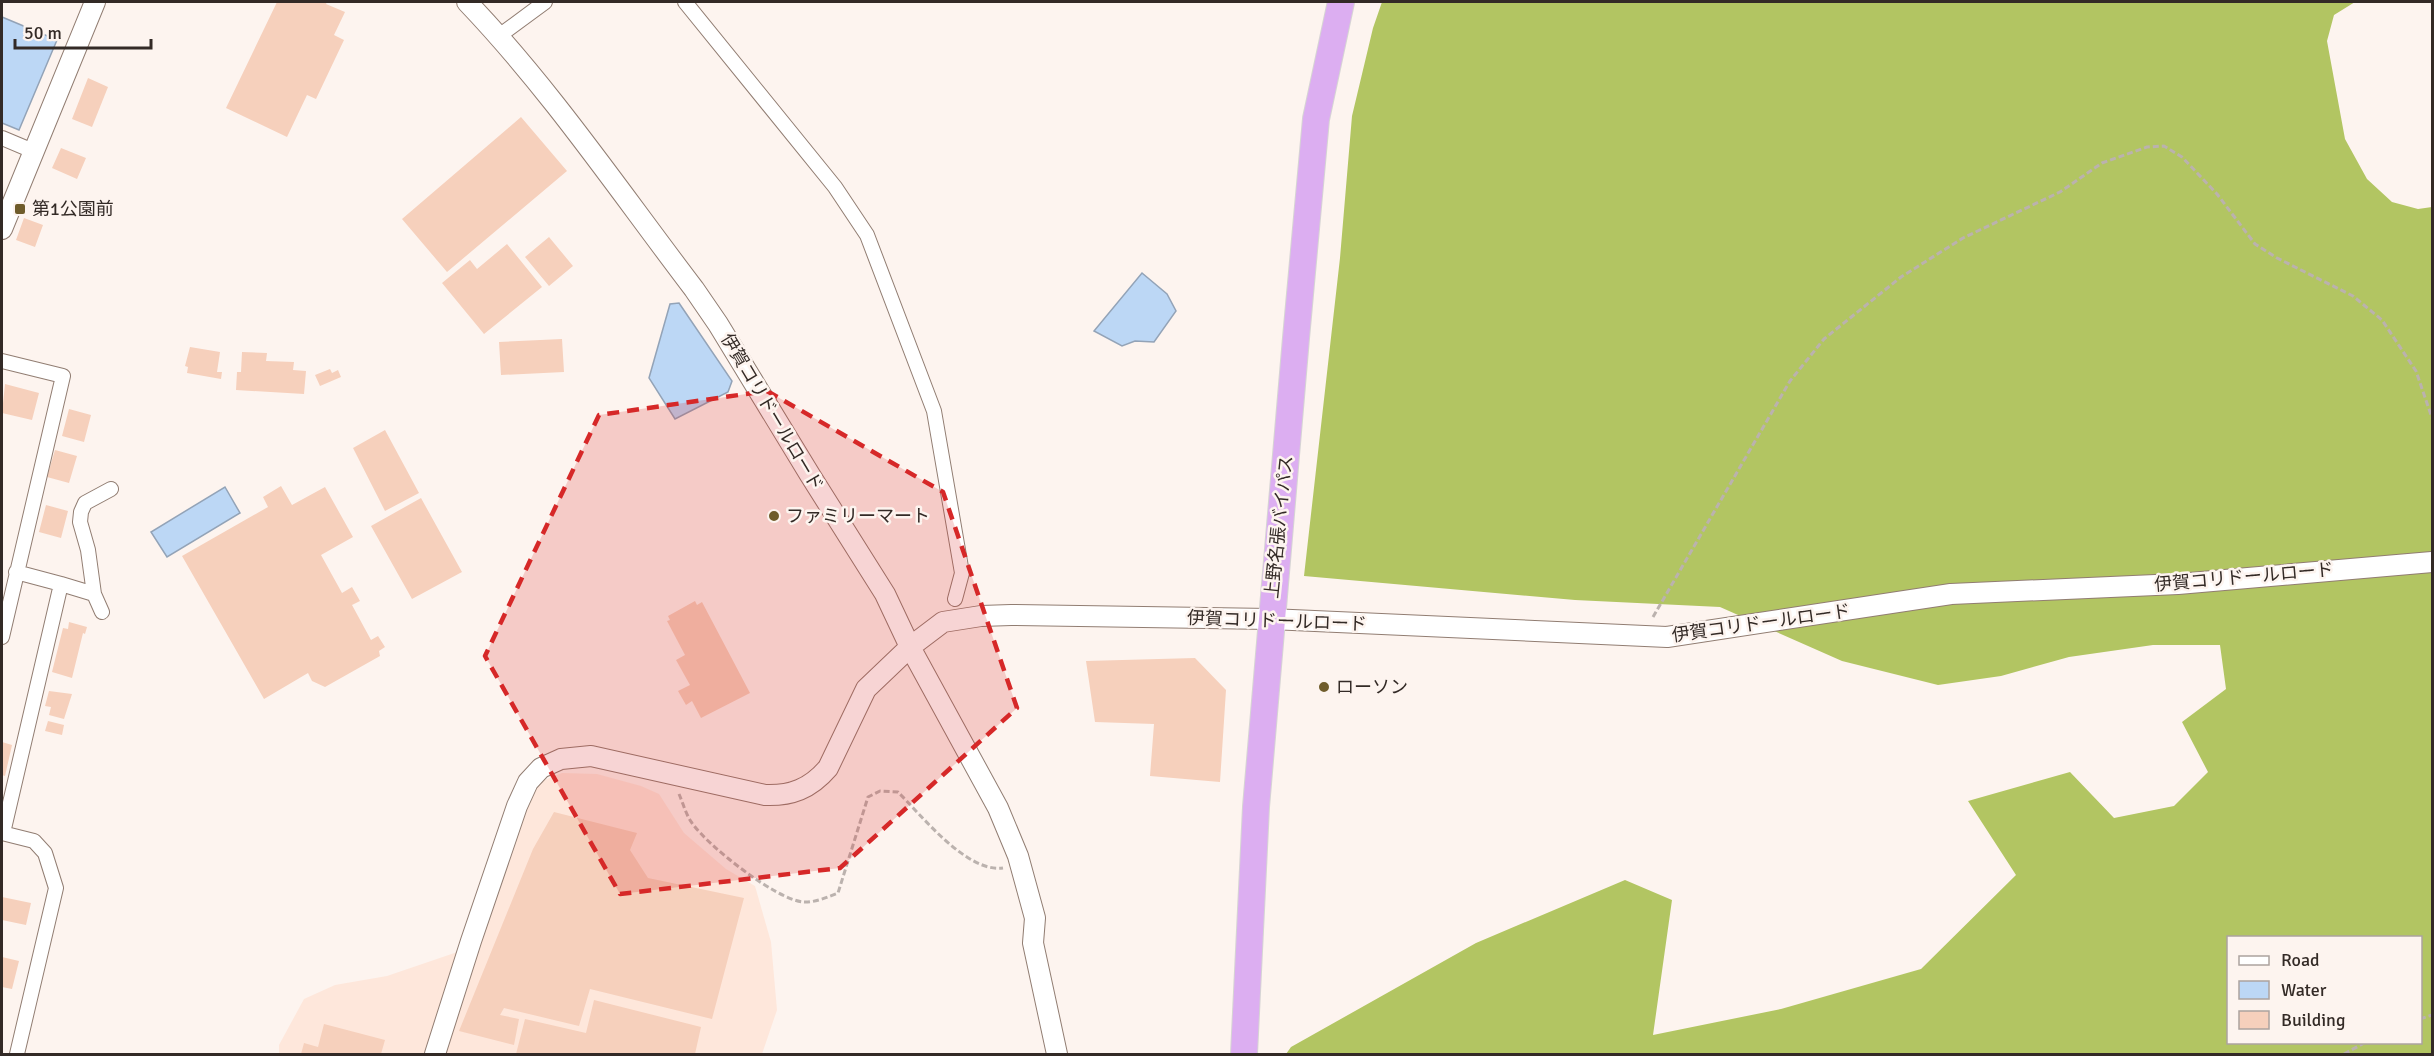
<svg xmlns="http://www.w3.org/2000/svg" width="2434" height="1056" viewBox="0 0 2434 1056" font-family="Signika,'Noto Sans JP',sans-serif">
  <style>
    .industrial { fill: #fee7db }
    .forest { fill: #b2c562; fill-rule: evenodd }
    .water { fill: #bcd7f5; stroke: #93a3b7; stroke-width: 1.5 }
    .building { fill: #f6d0bc }
    .lines { fill: none; stroke-linecap: round; stroke-linejoin: round }
    .street-casing { stroke: #917d72; stroke-width: 16 }
    .secondary-casing { stroke: #917d72; stroke-width: 22 }
    .highway-casing { stroke: #d6d4d4; stroke-width: 28 }
    .path { stroke: #bbb2ae; stroke-width: 3; stroke-dasharray: 6 3; stroke-linecap: butt }
    .street { stroke: #fff; stroke-width: 14 }
    .secondary { stroke: #fff; stroke-width: 20 }
    .highway { stroke: #dcaef1; stroke-width: 26 }
    .marked { fill: #d62828; fill-opacity: 0.2; stroke: #d62828; stroke-width: 4.5; stroke-dasharray: 12 8; stroke-linejoin: round }
    .poi-dot { fill: #6f5c2b; stroke: #fdf4ef; stroke-width: 2 }
    .labels { text-anchor: middle; dominant-baseline: central; stroke-width: 5; stroke-linejoin: round; paint-order: stroke }
    .poi-label { font-size: 18px; fill: #332a26; stroke: #fdf4ef; text-anchor: start }
    .street-label { font-size: 18px; fill: #332a26; stroke: #fdf4ef }
  </style>
  <rect width="100%" height="100%" fill="#fdf4ef"/>
  <!-- industrial -->
  <path class="industrial" d="M562,773L597,774L641,786L659,794L684,833L726,869L755,886L771,942L777,1010L762,1054H279V1045L304,999L335,985L387,976L475,946L521,802L542,781Z"/>
  <!-- forest -->
  <path class="forest" d="M1382,2H2355L2334,15L2327,41L2345,139L2367,179L2392,202L2418,209L2432,207V1054H1286L1291,1047L1476,943L1625,880L1672,900L1653,1035L1781,1009L1921,969L2016,875L1968,801L2070,772L2114,818L2174,806L2208,772L2182,722L2226,689L2220,645H2153L2069,657L2001,676L1938,685L1842,661L1720,607L1575,600L1304,576L1340,258L1352,116L1373,28ZM2228,938H2420V1042H2228Z"/>
  <!-- water -->
  <path class="water" d="M2,17L57,40L19,130L2,123Z
    M1142,273L1167,294L1176,311L1154,342L1135,341L1122,346L1094,331Z
    M679,303L732,381L728,392L675,419L649,378L670,304Z
    M225,487L240,513L167,557L151,532Z"/>
  <!-- building -->
  <path class="building" d="M277,2H327L326,4L345,12L334,35L344,40L316,99L307,95L287,137L226,108Z
    M88,78L108,87L92,127L72,119Z
    M521,117L567,171L447,272L402,219Z
    M61,148L86,158L77,179L52,168Z
    M24,218L43,225L35,247L16,240Z
    M549,237L573,266L549,286L525,257Z
    M507,244L542,287L484,334L442,283L470,260L477,269Z
    M562,339L564,372L501,375L499,342Z
    M190,347L220,352L217,372H222L221,379L187,373L188,367L185,366Z
    M242,352L267,353L266,361L294,362L293,370L306,371L304,394L236,390L237,372H241Z
    M330,369L332,373L338,370L341,377L320,386L315,375Z
    M5,384L39,393L32,420L2,413Z
    M69,409L91,415L84,442L62,436Z
    M385,430L419,493L385,511L353,448Z
    M55,450L77,456L69,483L47,477Z
    M281,486L292,505L325,487L353,537L321,555L342,593L352,587L360,601L352,605L371,640L378,636L385,647L379,651L380,656L325,687L312,681L308,673L264,699L182,556L268,507L263,497Z
    M421,498L462,572L412,599L371,526Z
    M46,505L68,511L61,538L39,532Z
    M695,601L697,605L702,602L750,693L701,718L692,701L686,705L678,691L690,685L676,660L685,655L667,621L670,620L668,616Z
    M69,622L87,627L85,634L83,633L72,678L52,672L63,628L68,629Z
    M1195,658L1226,690L1220,782L1150,776L1154,724L1095,722L1086,661Z
    M49,691L72,694L64,719L49,715L51,707L45,706Z
    M48,721L64,725L62,735L45,731Z
    M2,742L12,745L5,776L2,775Z
    M554,812L637,833L630,850L648,878L744,898L712,1019L590,989L579,1026L504,1008L500,1015L519,1019L514,1045L459,1031L533,849Z
    M2,897L31,903L26,925L2,920Z
    M2,957L19,961L12,989L2,987Z
    M594,1000L701,1027L695,1054H516L525,1019L586,1033Z
    M324,1024L385,1040L381,1054H301L304,1043L318,1047Z"/>
  <g class="lines">
    <defs>
      <path id="street" d="M685,2L835,187L867,235L934,411L962,573L955,599
        M499,36L545,2
        M2,138L33,151
        M2,361L63,376L2,637
        M61,584L94,594
        M102,612L94,594L88,550L80,522L81,512L85,503L111,489
        M2,833L34,841L45,853L56,888L17,1054
        M3,833L61,584L16,572"/>
      <path id="secondary" d="M467,2C551,90 620,192 694,289L718,324L810,475L885,594L910,647L998,808L1018,856L1035,918L1033,943L1057,1054
        M2,229L95,2
        M435,1054L471,941L517,806L528,782L541,768L561,759L591,756L765,795C791,796 810,789 828,768L866,689L910,647L943,622L981,616L1011,615L1270,619L1667,637L1951,594L2178,584L2432,562"/>
      <path id="highway" d="M1244,1054L1256,807L1296,338L1316,119L1341,2"/>
    </defs>
    <!-- street casing -->
    <use href="#street" class="street-casing"/>
    <!-- secondary casing -->
    <use href="#secondary" class="secondary-casing"/>
    <!-- highway casing -->
    <use href="#highway" class="highway-casing"/>
    <!-- path -->
    <path class="path" d="M1653,617L1790,381L1824,339L1901,277L1963,238L2060,192L2102,163L2147,147L2164,146L2182,157L2217,194L2255,244L2277,258L2353,296L2382,320L2416,371L2432,418
      M679,794C683,803 686,815 692,823C708,846 775,899 803,902C814,903 828,897 838,893L868,797L880,791L898,792C922,816 967,873 1003,868
      M2420,1019L2432,1015
      M2344,1054L2366,1042"/>
    <!-- street -->
    <use href="#street" class="street"/>
    <!-- secondary -->
    <use href="#secondary" class="secondary"/>
    <!-- highway -->
    <use href="#highway" class="highway"/>
  </g>
  <!-- marked area -->
  <path class="marked" d="M767,391L943,492L1017,708L840,868L620,894L485,656L599,415Z"/>
  <!-- markers -->
  <g class="poi-dot">
    <rect x="14" y="203" width="12" height="12" rx="3"/>
    <circle cx="774" cy="516" r="6"/>
    <circle cx="1324" cy="687" r="6"/>
  </g>
  <g class="labels">
    <!-- poi labels -->
    <g class="poi-label">
      <text x="32" y="209">第1公園前</text>
      <text x="786" y="516">ファミリーマート</text>
      <text x="1336" y="687">ローソン</text>
    </g>
    <!-- street labels -->
    <g class="street-label">
      <text transform="translate(772 412) rotate(59)">伊賀コリドールロード</text>
      <text transform="translate(1279 527) rotate(-84)">上野名張バイパス</text>
      <text transform="translate(2244 577) rotate(-5)">伊賀コリドールロード</text>
      <text transform="translate(1277 621) rotate(2)">伊賀コリドールロード</text>
      <text transform="translate(1761 623) rotate(-8)">伊賀コリドールロード</text>
    </g>
  </g>
  <!-- border -->
  <rect width="2434" height="1056" fill="none" stroke="#332a26" stroke-width="6"/>
  <!-- legend -->
  <rect x="2227" y="936" width="195" height="108" fill="#fdf4ef" stroke="#aca39f" stroke-width="1.5"/>
  <rect x="2239" y="956" width="30" height="9" fill="#ffffff" stroke="#aca39f" stroke-width="1.5"/>
  <text x="2281" y="966" font-size="18" fill="#332a26">Road</text>
  <rect x="2239" y="981" width="30" height="18" fill="#bcd7f5" stroke="#aca39f" stroke-width="1.5"/>
  <text x="2281" y="996" font-size="18" fill="#332a26">Water</text>
  <rect x="2239" y="1011" width="30" height="18" fill="#f6d0bc" stroke="#aca39f" stroke-width="1.5"/>
  <text x="2281" y="1026" font-size="18" fill="#332a26">Building</text>
  <!-- scale -->
  <path d="M15 39v9h136v-9" fill="none" stroke="#332a26" stroke-width="3"/>
  <text x="24" y="39" font-size="18" fill="#332a26" stroke="#fdf4ef" stroke-width="4.5" paint-order="stroke">50 m</text>
</svg>
